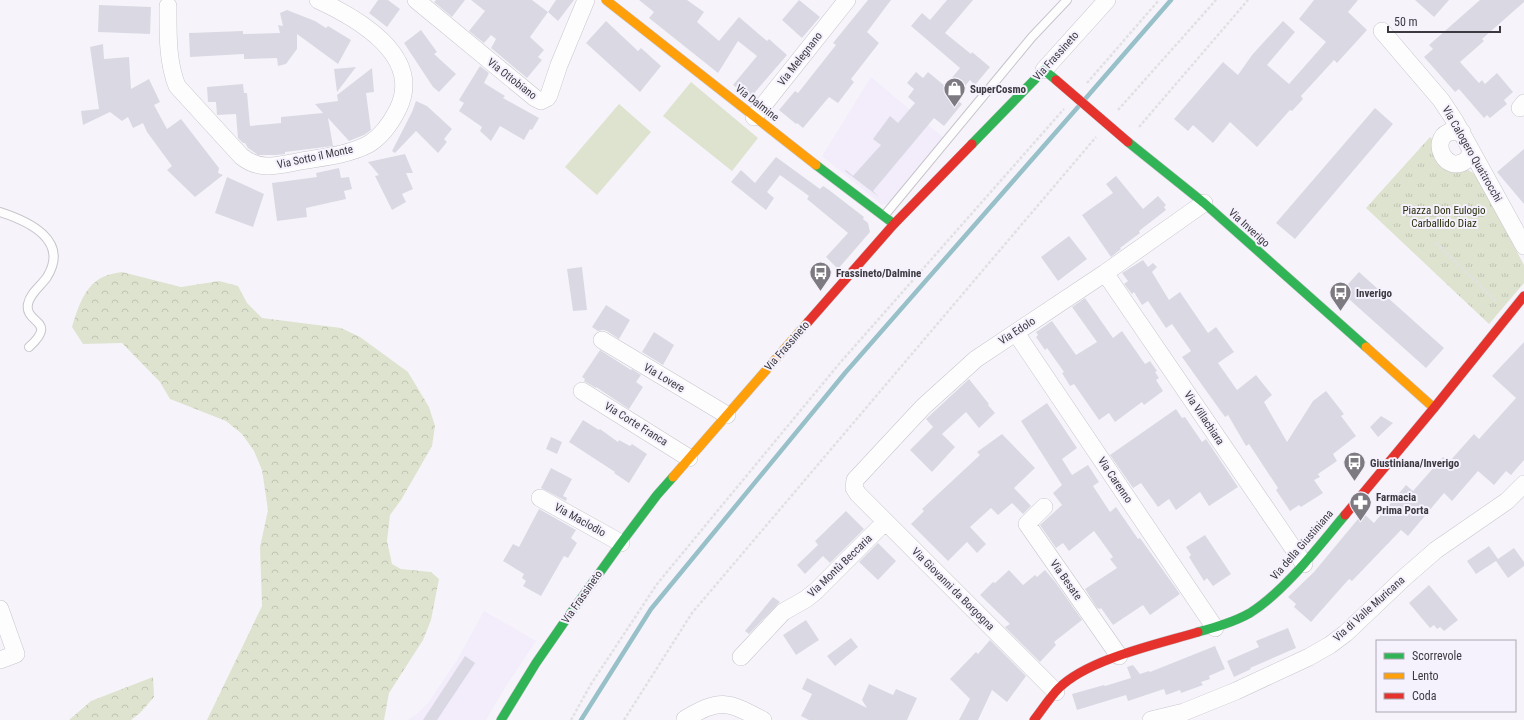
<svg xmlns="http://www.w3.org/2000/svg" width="1524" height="720" viewBox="0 0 1524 720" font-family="'Roboto Condensed',sans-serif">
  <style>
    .built { fill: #f2ecfb }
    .forest { fill: url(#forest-crowns) }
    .park { fill: url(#park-tufts) }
    .garden { fill: #dee3cf }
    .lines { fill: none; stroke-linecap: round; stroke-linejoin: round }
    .stream { stroke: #98c0c9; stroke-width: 4.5 }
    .building { fill: #dad8e3 }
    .lane-casing { stroke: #c7c5cb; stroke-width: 10 }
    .street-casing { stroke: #c7c5cb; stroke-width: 18 }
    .fast-casing { stroke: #c7c5cb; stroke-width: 10 }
    .slow-casing { stroke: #c7c5cb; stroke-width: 10 }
    .jam-casing { stroke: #c7c5cb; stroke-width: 10 }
    .path { stroke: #e1e0e2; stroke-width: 2.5; stroke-dasharray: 3 2; stroke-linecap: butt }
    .lane { stroke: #fefdfe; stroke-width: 8 }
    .street { stroke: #fefdfe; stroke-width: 17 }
    .fast { stroke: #30b455; stroke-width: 9 }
    .slow { stroke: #ff9f0a; stroke-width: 9 }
    .jam { stroke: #e5322d; stroke-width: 9 }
    .jam-bridge-casing { stroke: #c7c5cb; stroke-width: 10; stroke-linecap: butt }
    .jam-bridge { stroke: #e5322d; stroke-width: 9 }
    .labels { text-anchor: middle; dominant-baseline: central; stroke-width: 4; stroke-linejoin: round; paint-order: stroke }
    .street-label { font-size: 11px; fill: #3c3a40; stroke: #f5f1fd }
    .poi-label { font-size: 11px; font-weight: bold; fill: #3c3a40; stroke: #f5f1fd; text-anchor: start }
    .park-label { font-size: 11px; fill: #292f0b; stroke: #f5f1fd }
  </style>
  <defs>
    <pattern id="forest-crowns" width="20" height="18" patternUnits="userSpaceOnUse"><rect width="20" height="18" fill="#dee3cf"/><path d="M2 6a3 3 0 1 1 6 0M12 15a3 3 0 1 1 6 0" fill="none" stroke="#bfc4b3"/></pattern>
    <pattern id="park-tufts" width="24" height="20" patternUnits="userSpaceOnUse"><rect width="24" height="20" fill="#dee3cf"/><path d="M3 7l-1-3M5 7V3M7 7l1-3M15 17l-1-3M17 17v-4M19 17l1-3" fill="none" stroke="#bfc4b3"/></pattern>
  </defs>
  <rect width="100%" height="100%" fill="#f6f4fa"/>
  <!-- built -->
  <path class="built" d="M871,77L945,139L888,203L882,205L822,156Z
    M484,611L536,641L506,686L486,720H408L418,713L428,703L457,660Z"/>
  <!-- forest -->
  <path class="forest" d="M122,272L181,287L219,281L238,286L247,303L262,318L341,328L360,337L408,372L429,407L435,426L432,446L401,500L390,515L387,541L392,564L401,569L431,572L439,579L431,620L423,640L389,693L384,720H207L262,606L260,547L268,510L262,470L254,451L242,434L226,421L170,399L160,382L122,343L83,344L72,327C78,308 84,286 103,277C109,274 116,273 122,272Z
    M153,677L154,697L140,713L131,720H69L91,701Z"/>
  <!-- park -->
  <path class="park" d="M1430,137L1465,168L1476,175L1524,265V283L1489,324L1366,208Z"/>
  <!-- garden -->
  <path class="garden" d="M691,82L758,138L732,171L663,116Z
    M619,104L651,132L597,195L565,167Z"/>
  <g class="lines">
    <!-- stream -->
    <path class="stream" d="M1086,98L1171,0
      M581,720L651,609L845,373L1078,107"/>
  </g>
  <!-- building -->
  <path class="building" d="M378,0H388L400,9L387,27L369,13Z
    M436,0H465L452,17L434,2Z
    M471,0H532L548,12L530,37L544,50L538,57L542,60L527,78L491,48L496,39L491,35L484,43L469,31L485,11Z
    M556,0H574L558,21L548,12Z
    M639,0H687L704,12L697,22L719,41L739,17L767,41L769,39L787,55L750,98L733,85L757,56L738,41L718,73L649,18L654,12Z
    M799,0L820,17L802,38L782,20Z
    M868,0H891L867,32L879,43L851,79L854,82L838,103L829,97L803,128L797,123L796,124L779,110L795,91L798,93L836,45L833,43Z
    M947,0H973L945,33L971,54L972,52L990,67L975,85L970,80L955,98L962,104L944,126L934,118L873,191L879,197L845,171L846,170L853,176L881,145L873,139L890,116L898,123L915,103L908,97L914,89L907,83L916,72L923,78L928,72L945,86L960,68L911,26L922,13L930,20Z
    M1314,0H1358L1348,12L1367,30L1337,63L1334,60L1301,96L1303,99L1292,111L1290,110L1257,147L1230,122L1213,143L1193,125L1188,131L1174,119L1223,62L1238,75L1252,55L1283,21L1295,32L1267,65L1289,84L1326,42L1299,19Z
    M1415,0H1449L1434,17Z
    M1480,0H1524V2L1482,39L1484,41L1460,62L1479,83L1482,80L1485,84L1497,73L1513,92L1504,100L1507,104L1490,118L1487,115L1484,118L1459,89L1455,92L1424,57L1433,49L1429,45Z
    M99,5L151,7L150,34L98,32Z
    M287,10L315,21L326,28L328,26L351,40L338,64L297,34V49L286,64L278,66L277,58L244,59V54L190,57L189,33L243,31V34L280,33L278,25L283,26L280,13Z
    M606,21L638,51L641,48L661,66L640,92L586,43Z
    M421,30L437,52L434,54L456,74L439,92L433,87L404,43Z
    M103,44L104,59L129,57L131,89L149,79L160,102L154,105L167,129L181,119L219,168L218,173L223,175L195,197L167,170L172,166L147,132L143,123L133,128L128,117L122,121L110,112L83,125L81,111L99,109L90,47Z
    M480,66L489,73L484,83L505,96L503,98L539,118L532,130L530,129L524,140L500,126L491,141L480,131L482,127L459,111L464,103L459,100Z
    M356,67L337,92L334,69Z
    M372,68L374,92L366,93L371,130L364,135L349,141L328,118L333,146L285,152V154L276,155H258L248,148L245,143H243L238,138L236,114L217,115L216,102H208L207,87L243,84L244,93H247L250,126L281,123V117L323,113L315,104L338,101L337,95Z
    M416,101L427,106L452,129L444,139L447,142L438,153L416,131L395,153L392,151L412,112Z
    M1375,108L1393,124L1295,239L1276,223Z
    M1524,149V204L1497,172Z
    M405,154L413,173H406L413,189L402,194L406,202L392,210L375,176L379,175L368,162Z
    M776,157L820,189L823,186L829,190L864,217L863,219L868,223L870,232L838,269L826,257L848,233L807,199L809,196L780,175L767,192L774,198L766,210L731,182L741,170L755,183Z
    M339,168L341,178L349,177L352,189L344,191L346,199L306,208L307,217L277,221L272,183L317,177L316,173Z
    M1116,176L1143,209L1158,196L1166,205L1164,207L1166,210L1139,231L1140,233L1120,248L1121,249L1111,257L1082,215L1113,193L1106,184Z
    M227,177L264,194L253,227L215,213Z
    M1069,236L1087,259L1058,281L1041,257Z
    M1143,260L1148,267L1153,263L1157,267L1152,272L1169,300L1180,292L1208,333L1216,327L1234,352L1218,363L1237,390L1256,375L1272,395L1264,402L1287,442L1313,401L1326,391L1344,414L1341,416L1356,436L1333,454L1337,461L1318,474L1320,477L1314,480L1323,493L1301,507L1299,505L1290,511L1276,490L1278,488L1249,444L1246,446L1228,415L1225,417L1182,357L1191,351L1172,324L1166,328L1148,301L1142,305L1134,292L1132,294L1124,284L1128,281L1122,273Z
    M582,267L587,310L573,311L567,269Z
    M1359,272L1444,348L1426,368L1341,292Z
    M1085,298L1113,338L1122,331L1145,364L1150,361L1157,371L1155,372L1159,378L1156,380L1163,391L1144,405L1142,402L1115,422L1109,413L1099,420L1074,384L1070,386L1062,373L1064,372L1047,348L1045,350L1036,337L1038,335L1036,332L1052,321L1076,355L1097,342L1072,307Z
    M606,305L630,320L619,339L607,331L603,330L598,331L592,327Z
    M654,332L674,345L663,365L642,352Z
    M1524,342V460L1511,475L1506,471L1494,485L1478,471L1452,501L1444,493L1408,536L1401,530L1352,581L1349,579L1311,622L1294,607L1296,604L1288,597L1314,572L1363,513L1374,523L1406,485L1413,491L1443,457L1449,462L1474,434L1479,439L1516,398L1492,376Z
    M600,350L631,370L632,369L641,375L636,382L643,387L629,409L596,387V388L584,381L585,379L582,377Z
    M969,379L989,404L988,405L995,413L979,428L966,412L942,434L955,447L932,472L910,450L933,427L926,419Z
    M1047,403L1077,448L1062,459L1072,475L1088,465L1099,482L1093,486L1110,512L1116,507L1138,539L1140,538L1180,594L1150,615L1143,605L1113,625L1101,608L1100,609L1097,608L1085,589L1117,568L1110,559L1113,557L1094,531L1069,551L1063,543L1056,548L1040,525L1062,505L1053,493L1062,485L1021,421Z
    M1176,409L1182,418L1185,417L1202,442L1206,439L1238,487L1209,506L1200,492L1176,510L1169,499L1158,507L1141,483L1133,488L1110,455Z
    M1381,416L1393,423L1378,437L1370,427Z
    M583,420L599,430L600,429L618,442L619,440L630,446L632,444L647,454L629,483L614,473L615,472L569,442Z
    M1002,434L1035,468L1014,488L1031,506L1023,514L1012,503L998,515L991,508L970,527L986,544L977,553L967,542L948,561L911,524L924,511L922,509L980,455L977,452Z
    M551,437L562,442L557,454L546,449Z
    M551,468L572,479L563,496L567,498L566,501L541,488Z
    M539,509L576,530L571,538L577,543L568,558L564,556L541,596L523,586L526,581L522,578L524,574L503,561L513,544L519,547Z
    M846,511L864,529L830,563L823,556L805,574L797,565L818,545L815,541Z
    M1205,535L1231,574L1213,586L1207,578L1204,581L1189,557L1191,555L1186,547Z
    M878,543L896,561L878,580L859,562Z
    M1489,546L1498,559L1514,548L1524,562V566L1508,578L1496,561L1476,574L1467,561Z
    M1009,570L1023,585L1035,575L1037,577L1045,570L1056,583L1082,620L1054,642L1056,645L1040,662L1005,627L1010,624L980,595L993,582L995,583Z
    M1429,585L1458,620L1444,631L1440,627L1437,629L1434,625L1430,628L1409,603Z
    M773,597L780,602L749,634L745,631Z
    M806,620L819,640L796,655L783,635Z
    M1288,628L1296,648L1250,668L1251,669L1234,677L1227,661L1259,647L1256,641Z
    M851,638L858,647L835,666L827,656Z
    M990,640L1026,676L1007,702L992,690L978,720H959L970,699L950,679L976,652L978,654Z
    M1215,646L1225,669L1209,676L1210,679L1201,682L1203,685L1181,693L1180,690L1166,695L1164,689L1128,701L1126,695L1077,710L1072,694L1104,685L1105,686L1131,678L1127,667L1133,665L1140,674L1149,671L1150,672Z
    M465,656L475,663L437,720H423Z
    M807,678L867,708L862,700L869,684L893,695L896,689L917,698L907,720H809L801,716L812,694L802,689Z"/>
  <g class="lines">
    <defs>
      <path id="lane" d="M0,212C28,221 70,240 47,277C41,286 30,293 28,304C24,324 59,320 29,347
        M884,216L1032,37L1067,0"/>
      <path id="street" d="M416,0L535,98L541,101L547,98L549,95L559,65L586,0
        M168,6C168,32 167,61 177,86L241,156C260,172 279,165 301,161C324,157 348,155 369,144C382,136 391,123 398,109C424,56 357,18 318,0
        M1382,31L1441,100L1455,121L1524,246
        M1044,70L1107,0
        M1520,108L1524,103
        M754,117L847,0
        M1462,132C1458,132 1453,131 1449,132C1429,141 1446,174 1465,161C1468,159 1470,155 1472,152
        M1105,273L1304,564
        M1016,333L1215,628
        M602,340L727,415
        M582,391L689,458
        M540,498L621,543
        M1044,507L1027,524L1119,656
        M0,609L16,654L0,660
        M741,657L783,612L806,599L816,591L885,522
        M1056,692L858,494L854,488L855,480L923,407L976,359L1105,273L1204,203
        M685,719C721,698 726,701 763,720
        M1151,720L1184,712L1236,691L1309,657L1330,645L1346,633L1405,577L1436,550L1507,501L1524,484"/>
      <path id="fast" d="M1128,142L1204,203L1366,347
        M972,144L1044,70L1056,80
        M816,165L894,224
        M1198,632C1216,627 1234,622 1250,613C1285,591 1318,547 1345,515
        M501,720L536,663L565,621L621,543L657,495L673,477"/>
      <path id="slow" d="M606,0L816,165
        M1366,347L1434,408
        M673,477L808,322"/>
      <path id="jam" d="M808,322L894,224L972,144
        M1345,515L1434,408L1524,296
        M1034,720C1042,710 1050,697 1059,688C1088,659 1158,644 1198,632"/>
    </defs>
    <!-- lane casing -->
    <use href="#lane" class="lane-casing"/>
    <!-- street casing -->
    <use href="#street" class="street-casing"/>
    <!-- fast casing -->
    <use href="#fast" class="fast-casing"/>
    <!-- slow casing -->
    <use href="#slow" class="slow-casing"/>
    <!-- jam casing -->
    <use href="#jam" class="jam-casing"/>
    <!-- path -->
    <path class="path" d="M1087,83L1159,0
      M1118,110L1216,0
      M1139,127L1248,0
      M1436,243L1496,301
      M571,720L591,684L657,584L839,364L1064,109
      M624,720L692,613L1096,137"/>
    <!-- lane -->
    <use href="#lane" class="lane"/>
    <!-- street -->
    <use href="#street" class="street"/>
    <!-- fast -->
    <use href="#fast" class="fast"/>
    <!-- slow -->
    <use href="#slow" class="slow"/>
    <!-- jam -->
    <use href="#jam" class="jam"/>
    <defs>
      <path id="jam-bridge" d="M1056,80L1128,142"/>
    </defs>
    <!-- jam-bridge casing -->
    <use href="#jam-bridge" class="jam-bridge-casing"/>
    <!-- jam-bridge -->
    <use href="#jam-bridge" class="jam-bridge"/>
  </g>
  <!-- icons -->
  <defs>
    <symbol id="shop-pin" viewBox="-11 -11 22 30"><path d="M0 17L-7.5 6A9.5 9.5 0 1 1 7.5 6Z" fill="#7d7b81" stroke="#f5f1fd"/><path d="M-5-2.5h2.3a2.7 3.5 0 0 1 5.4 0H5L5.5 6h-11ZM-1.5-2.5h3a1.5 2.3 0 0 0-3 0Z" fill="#fff"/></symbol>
    <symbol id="bus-pin" viewBox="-11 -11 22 30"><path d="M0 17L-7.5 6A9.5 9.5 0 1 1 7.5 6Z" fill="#7d7b81" stroke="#f5f1fd"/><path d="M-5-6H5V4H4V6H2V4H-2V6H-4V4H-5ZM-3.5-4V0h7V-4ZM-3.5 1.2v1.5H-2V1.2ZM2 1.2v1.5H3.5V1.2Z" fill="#fff"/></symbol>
    <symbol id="pharmacy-pin" viewBox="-11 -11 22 30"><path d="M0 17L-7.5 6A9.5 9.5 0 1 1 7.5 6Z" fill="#7d7b81" stroke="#f5f1fd"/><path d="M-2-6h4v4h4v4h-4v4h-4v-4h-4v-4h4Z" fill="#fff"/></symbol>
  </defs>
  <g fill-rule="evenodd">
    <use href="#shop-pin" x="942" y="76" width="25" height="34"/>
    <use href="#bus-pin" x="808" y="260" width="25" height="34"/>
    <use href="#bus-pin" x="1328" y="280" width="25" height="34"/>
    <use href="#bus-pin" x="1342" y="450" width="25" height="34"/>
    <use href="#pharmacy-pin" x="1348" y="490" width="25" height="34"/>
  </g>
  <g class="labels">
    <!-- street labels -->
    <g class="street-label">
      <text transform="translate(1056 56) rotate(-48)">Via Frassineto</text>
      <text transform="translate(800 59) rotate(-52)">Via Melegnano</text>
      <text transform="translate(512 79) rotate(38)">Via Ottobiano</text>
      <text transform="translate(757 103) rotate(38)">Via Dalmine</text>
      <text transform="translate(1472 154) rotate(60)">Via Calogero Quattrocchi</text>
      <text transform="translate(315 157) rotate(-12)">Via Sotto il Monte</text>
      <text transform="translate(1249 228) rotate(42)">Via Inverigo</text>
      <text transform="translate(1017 331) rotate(-33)">Via Edolo</text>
      <text transform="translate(787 346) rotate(-49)">Via Frassineto</text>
      <text transform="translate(664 378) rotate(31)">Via Lovere</text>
      <text transform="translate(1204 418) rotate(56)">Via Villachiara</text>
      <text transform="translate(636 424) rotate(32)">Via Corte Franca</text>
      <text transform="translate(1115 480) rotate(56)">Via Carenno</text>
      <text transform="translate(580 520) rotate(29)">Via Maclodio</text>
      <text transform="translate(1302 545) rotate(-49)">Via della Giustiniana</text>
      <text transform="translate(840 566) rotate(-44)">Via Montù Beccaria</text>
      <text transform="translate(1066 580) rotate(55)">Via Besate</text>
      <text transform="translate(953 589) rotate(45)">Via Giovanni da Borgogna</text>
      <text transform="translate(582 597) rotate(-55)">Via Frassineto</text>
      <text transform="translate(1369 609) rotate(-42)">Via di Valle Muricana</text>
    </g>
    <!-- poi labels -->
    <g class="poi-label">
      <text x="970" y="89">SuperCosmo</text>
      <text x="836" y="273">Frassineto/Dalmine</text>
      <text x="1356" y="293">Inverigo</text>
      <text x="1370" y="463">Giustiniana/Inverigo</text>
      <text x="1376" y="497">Farmacia<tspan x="1376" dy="13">Prima Porta</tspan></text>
    </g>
    <!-- park labels -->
    <g class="park-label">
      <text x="1444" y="210">Piazza Don Eulogio<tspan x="1444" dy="13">Carballido Diaz</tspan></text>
    </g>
  </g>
  <!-- legend -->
  <rect x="1376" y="640" width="140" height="72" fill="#f5f1fd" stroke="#aba8b1"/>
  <rect x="1384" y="653" width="20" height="6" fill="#30b455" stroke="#aba8b1"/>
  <text x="1412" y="660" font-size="12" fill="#3c3a40">Scorrevole</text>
  <rect x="1384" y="673" width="20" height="6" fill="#ff9f0a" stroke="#aba8b1"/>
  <text x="1412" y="680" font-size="12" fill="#3c3a40">Lento</text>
  <rect x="1384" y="693" width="20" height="6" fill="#e5322d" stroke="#aba8b1"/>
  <text x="1412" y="700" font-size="12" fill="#3c3a40">Coda</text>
  <!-- scale -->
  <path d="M1388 26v6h112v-6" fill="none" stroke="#3c3a40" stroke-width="2"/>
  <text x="1394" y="26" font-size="12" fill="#3c3a40" stroke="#f5f1fd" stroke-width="3" paint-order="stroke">50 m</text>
</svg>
